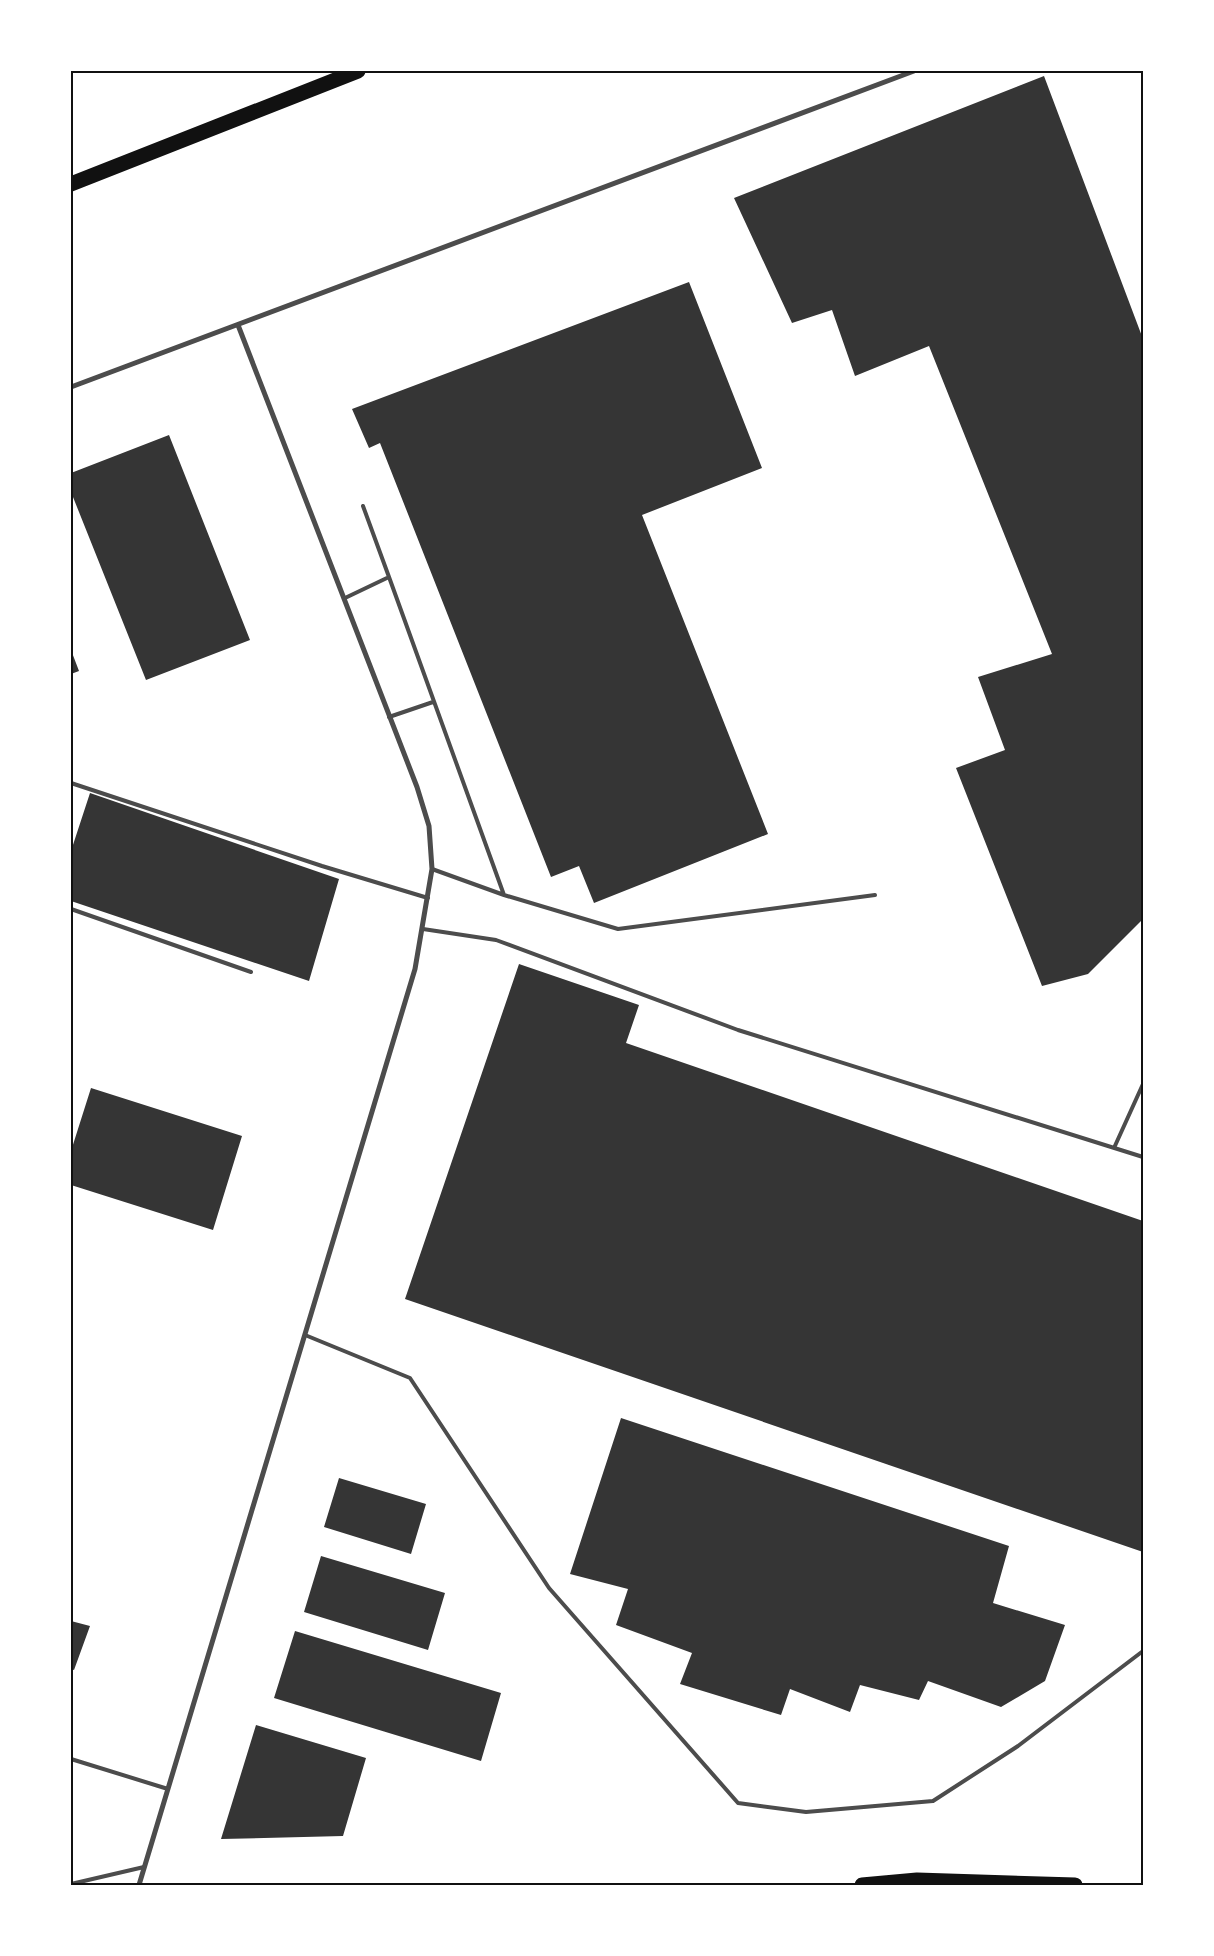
<svg xmlns="http://www.w3.org/2000/svg" width="1214" height="1956" viewBox="0 0 1214 1956" font-family="'Titillium Web',sans-serif">
  <style>
    .building { fill: #353535 }
    .lines { fill: none; stroke-linecap: round; stroke-linejoin: round }
    .service { stroke: #4c4c4c; stroke-width: 4 }
    .minor { stroke: #4c4c4c; stroke-width: 5 }
    .motorway { stroke: #111; stroke-width: 15 }
    .neatline { fill: none; stroke: #111; stroke-width: 2 }
  </style>
  <rect width="100%" height="100%" fill="#fff"/>
  <!-- building -->
  <path class="building" d="M1044,76L1143,339V919L1088,974L1042,986L956,768L1005,750L978,677L1052,654L929,346L855,376L832,310L792,323L734,198Z
    M689,282L762,468L642,515L768,834L594,903L579,866L551,877L380,443L369,448L352,409Z
    M169,435L250,640L146,680L71,492V473Z
    M71,650L79,671L71,674Z
    M90,793L339,879L309,981L71,901V851Z
    M519,964L639,1005L626,1043L1143,1221V1552L405,1299Z
    M91,1088L242,1136L213,1230L71,1185V1151Z
    M621,1418L1009,1546L993,1603L1065,1625L1045,1681L1001,1707L928,1681L919,1700L860,1685L850,1712L790,1689L781,1715L680,1684L692,1653L616,1625L628,1589L570,1574Z
    M339,1478L426,1504L411,1554L324,1527Z
    M321,1556L445,1593L428,1650L304,1612Z
    M71,1621L90,1626L74,1670L71,1669Z
    M295,1631L501,1693L481,1761L274,1698Z
    M256,1725L366,1758L343,1836L221,1839Z"/>
  <g class="lines">
    <!-- service -->
    <path class="service" d="M389,577L504,895
      M345,598L389,577L363,506
      M389,717L433,702
      M71,783L322,866L428,898
      M432,869L504,895L618,929L875,895
      M71,909L251,972
      M423,929L496,940L738,1030L1143,1157
      M1114,1148L1143,1084
      M305,1335L410,1378L549,1588L738,1803L806,1812L933,1801L1018,1746L1143,1651
      M71,1759L168,1789
      M71,1884L144,1867"/>
    <!-- minor -->
    <path class="minor" d="M71,387L914,71
      M139,1885L415,969L432,869L429,826L417,787L238,325"/>
    <!-- motorway -->
    <path class="motorway" d="M71,184L358,71
      M862,1885L917,1880L1075,1885"/>
  </g>
  <!-- border -->
  <rect width="1214" height="1956" fill="none" stroke="#ffffff" stroke-width="145"/>
  <rect x="72" y="72" width="1070" height="1812" class="neatline"/>
</svg>
